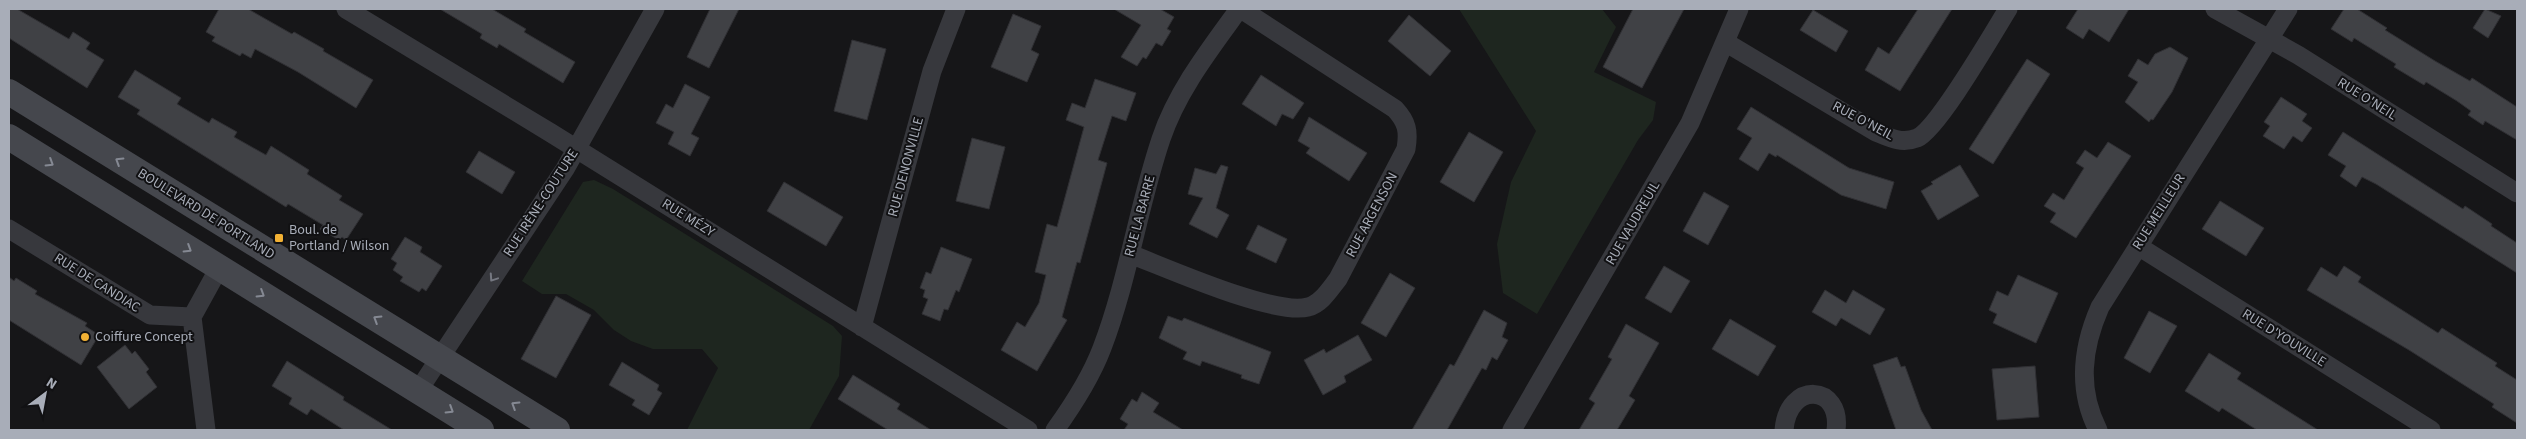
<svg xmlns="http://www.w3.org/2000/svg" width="2526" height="439" viewBox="0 0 2526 439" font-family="'Source Sans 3',sans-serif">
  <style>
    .green { fill: #1e261f }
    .building { fill: #404145; stroke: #303034 }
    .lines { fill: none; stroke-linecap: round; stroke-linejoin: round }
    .minor { stroke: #37383d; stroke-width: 19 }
    .secondary { stroke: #45474d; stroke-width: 26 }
    .oneway { stroke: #858993 }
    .oneway2 { stroke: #757881 }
    .poi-dot { fill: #f2b134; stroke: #111113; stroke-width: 2 }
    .labels { text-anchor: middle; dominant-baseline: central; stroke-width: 4; stroke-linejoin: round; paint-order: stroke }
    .street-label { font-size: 14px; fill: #a8adb8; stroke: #111113 }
    .poi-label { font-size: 14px; fill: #a8adb8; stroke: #111113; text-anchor: start }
  </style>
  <rect width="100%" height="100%" fill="#161618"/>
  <!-- green -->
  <path class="green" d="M1459,9H1602L1616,27L1594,72L1656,102L1653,120L1638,140L1537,314L1503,293L1497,244L1511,182L1536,131Z
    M594,180L613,189L833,326L842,336L839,376L809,430H687L718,368L702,349H653L631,341L614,330L594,310L566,294H542L522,281L583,182Z"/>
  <!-- building -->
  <path class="building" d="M9,9H17L69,39L73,32L90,43L86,49L104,60L87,88L9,38Z
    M219,9H248L292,34L294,32L324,49L323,51L373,80L356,108L298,72L255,49L251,58L242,53L240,56L212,41L215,37L206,32Z
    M440,9H492L526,29L524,32L575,62L563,83L499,44L497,48L480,38L482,34Z
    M710,9H739L709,68L687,57Z
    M1114,9H1160L1174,17L1167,29L1171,31L1162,46L1156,43L1146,59L1143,57L1137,66L1121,57L1141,25Z
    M1633,9H1684L1642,88L1603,67Z
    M1918,9H1952L1900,91L1865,70L1878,47L1889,54Z
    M2078,9H2129L2109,42L2089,29L2083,39L2066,28Z
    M2344,9H2357L2387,28L2385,30L2435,61L2470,81L2472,78L2517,107V140L2485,121L2483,125L2468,115L2471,111L2457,101L2426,82L2424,85L2394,67L2396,64L2354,38L2352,42L2331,29Z
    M2485,9L2501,16L2488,38L2473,28Z
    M1813,10L1848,31L1836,52L1800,30Z
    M1013,14L1041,26L1031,50L1039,54L1027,82L991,67Z
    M1409,15L1451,51L1430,76L1388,41Z
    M852,40L886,49L867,120L834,111Z
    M2170,47L2188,58L2172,92L2153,120L2151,119L2149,122L2125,102L2138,82L2128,76L2138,59L2148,65L2155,54Z
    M2027,59L2050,74L1993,164L1969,149Z
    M135,70L181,98L177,104L209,123L212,118L237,132L234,137L266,155L271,146L309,170L307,174L342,196L339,200L363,214L346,240L342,237L339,240L320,229L323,225L288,204L286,207L137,114L140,110L118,97Z
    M1261,75L1304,103L1293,119L1282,114L1276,126L1242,104Z
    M1095,79L1136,93L1126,121L1112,116L1098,160L1107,163L1080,263L1077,262L1062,317L1067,320L1037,371L1001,350L1017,322L1025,327L1039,303L1046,275L1035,272L1047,224L1057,227L1084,127L1066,120L1072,103L1085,108Z
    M685,84L710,97L691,134L699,138L690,156L668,144L674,132L656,123L666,104L673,108Z
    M2281,97L2307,114L2302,121L2312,128L2302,142L2293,136L2284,149L2263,136L2270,126L2264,122Z
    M1751,107L1849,168L1894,182L1886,209L1841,195L1777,155L1776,157L1769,153L1758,171L1739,159L1752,138L1737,129Z
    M1309,117L1367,153L1349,181L1306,153L1310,148L1298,141Z
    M1469,132L1503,152L1474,202L1440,182Z
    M2343,132L2463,209L2465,206L2492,224L2491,226L2517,243V273L2376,184L2362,177L2356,187L2340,176L2346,166L2328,155Z
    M972,138L1005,147L989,209L956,201Z
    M2108,142L2131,156L2076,238L2050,222L2056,213L2044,206L2053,193L2064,200L2084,168L2076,163L2085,150L2097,158Z
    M479,151L515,172L502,194L466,172Z
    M1221,165L1228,167L1216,208L1229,215L1217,238L1189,224L1203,198L1188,194L1195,168L1216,174Z
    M1960,165L1979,196L1938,220L1921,191L1933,184L1931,182Z
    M784,182L843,217L826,246L767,211Z
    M1704,192L1729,206L1708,245L1683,231Z
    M2220,201L2264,228L2246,256L2202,229Z
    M1258,225L1287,239L1276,263L1246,249Z
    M405,237L422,247L420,252L442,266L426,291L422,288L419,292L400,281L403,277L393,270L397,263L391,259Z
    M941,247L972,259L959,292L956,290L948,310L944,309L940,321L922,314L928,299L923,297L925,290L920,288L926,272L931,274Z
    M1664,266L1690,281L1671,313L1645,298Z
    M2344,266L2361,277L2358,282L2438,333L2442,328L2497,363L2495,366L2517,380V423L2492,407L2494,404L2409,350L2307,290L2321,267L2337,277Z
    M1390,273L1415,288L1386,337L1361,323Z
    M2018,275L2058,293L2036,343L1993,323L1997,314L1989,310L1997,291L2008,296Z
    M9,277L14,281L16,278L37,291L35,294L87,323L85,326L99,335L81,365L9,320Z
    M1825,290L1846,303L1853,290L1885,309L1870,335L1841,318L1836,326L1812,312Z
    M556,296L591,315L556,378L521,359Z
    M1484,310L1507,323L1502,337L1508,340L1497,360L1492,357L1486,370L1482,368L1447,430H1412L1450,364L1454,366Z
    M2149,311L2177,326L2150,373L2124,358Z
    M1168,316L1182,321L1184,318L1271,352L1259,384L1241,378L1242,375L1202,361L1200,366L1183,359L1187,352L1159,338Z
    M1730,319L1776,346L1758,376L1712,349Z
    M1626,324L1659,343L1629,396L1635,400L1617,430H1579L1595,403L1589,399L1612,359L1608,357Z
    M1358,335L1372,360L1344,376L1346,382L1323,395L1304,360L1324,349L1326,353Z
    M125,345L132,354L135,351L149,369L146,372L157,387L129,409L97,367Z
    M2209,353L2241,373L2237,379L2318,430H2257L2222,408L2219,412L2185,391Z
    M1897,357L1901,367L1905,366L1921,410L1932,430H1896L1873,365Z
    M287,361L344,397L343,400L392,430H344L311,409L307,415L289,404L292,398L272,386Z
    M622,362L659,385L657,390L662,393L649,415L632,405L635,400L609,385Z
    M2035,366L2039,417L1997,420L1992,369Z
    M853,375L900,404L897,409L931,430H888L838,399Z
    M1142,392L1159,403L1153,412L1183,430H1124L1128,424L1120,419L1132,399L1137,402Z"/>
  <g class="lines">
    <!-- minor -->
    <path class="minor" d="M346,9L551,133L1028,430
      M2215,9L2298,55L2517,193
      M1725,42L1876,132C1890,138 1902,144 1917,138C1938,129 1993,33 2008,9
      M9,229L150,315L192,317
      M2138,246L2431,430
      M1130,254C1167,268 1274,316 1308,307C1321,304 1330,289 1338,279L1406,149C1409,131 1407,122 1395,109L1241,9
      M862,327L932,71L956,9
      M418,391L565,169L655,9
      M206,430L192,317L219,268
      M1055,430C1073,405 1091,377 1102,348C1128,280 1138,207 1161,139C1177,91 1210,49 1239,9
      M1512,430L1690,123L1739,9
      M1784,430C1788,381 1842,384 1836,430
      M2098,430C2077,389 2082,348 2100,307L2288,9"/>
    <!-- secondary -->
    <path class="secondary" d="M9,92L557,430
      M9,137L481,430"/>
  </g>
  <!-- one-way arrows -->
  <defs><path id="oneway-chevron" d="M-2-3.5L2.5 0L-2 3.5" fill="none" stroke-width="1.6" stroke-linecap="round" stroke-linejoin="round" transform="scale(1.25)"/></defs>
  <g class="oneway">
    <use href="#oneway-chevron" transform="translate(119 161) rotate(-148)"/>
    <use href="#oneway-chevron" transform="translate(50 163) rotate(32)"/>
    <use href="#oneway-chevron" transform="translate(188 249) rotate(32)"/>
    <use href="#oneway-chevron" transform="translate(261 294) rotate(32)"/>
    <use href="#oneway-chevron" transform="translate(377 319) rotate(-148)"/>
    <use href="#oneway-chevron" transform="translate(515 405) rotate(-148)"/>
    <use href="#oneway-chevron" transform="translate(450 410) rotate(32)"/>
  </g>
  <use class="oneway2" href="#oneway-chevron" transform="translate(493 278) rotate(124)"/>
  <!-- markers -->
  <g class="poi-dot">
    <rect x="274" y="233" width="10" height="10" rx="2.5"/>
    <circle cx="85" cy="337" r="5"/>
  </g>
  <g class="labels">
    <!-- street labels -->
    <g class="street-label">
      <text transform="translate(2367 99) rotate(32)">RUE O'NEIL</text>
      <text transform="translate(1863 121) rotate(28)">RUE O'NEIL</text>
      <text transform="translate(906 167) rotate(-75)">RUE DENONVILLE</text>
      <text transform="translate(541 203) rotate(-57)">RUE IRÈNE-COUTURE</text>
      <text transform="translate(2159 212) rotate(-58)">RUE MEILLEUR</text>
      <text transform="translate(206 214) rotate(32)">BOULEVARD DE PORTLAND</text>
      <text transform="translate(1372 215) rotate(-62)">RUE ARGENSON</text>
      <text transform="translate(1140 216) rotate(-75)">RUE LA BARRE</text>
      <text transform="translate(688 218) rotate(32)">RUE MÉZY</text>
      <text transform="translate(1633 223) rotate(-60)">RUE VAUDREUIL</text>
      <text transform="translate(97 283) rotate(32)">RUE DE CANDIAC</text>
      <text transform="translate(2284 338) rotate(32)">RUE D'YOUVILLE</text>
    </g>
    <!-- poi labels -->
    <g class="poi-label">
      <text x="289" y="230">Boul. de<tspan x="289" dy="16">Portland / Wilson</tspan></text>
      <text x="95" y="337">Coiffure Concept</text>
    </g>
  </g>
  <!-- border -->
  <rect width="2526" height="439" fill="none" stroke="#a8adb8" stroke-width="20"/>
  <!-- north arrow -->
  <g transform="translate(45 394) rotate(32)" stroke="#111113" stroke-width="4" paint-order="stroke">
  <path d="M0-4L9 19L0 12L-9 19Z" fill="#a8adb8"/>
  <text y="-8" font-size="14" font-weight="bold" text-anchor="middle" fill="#a8adb8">N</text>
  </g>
</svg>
